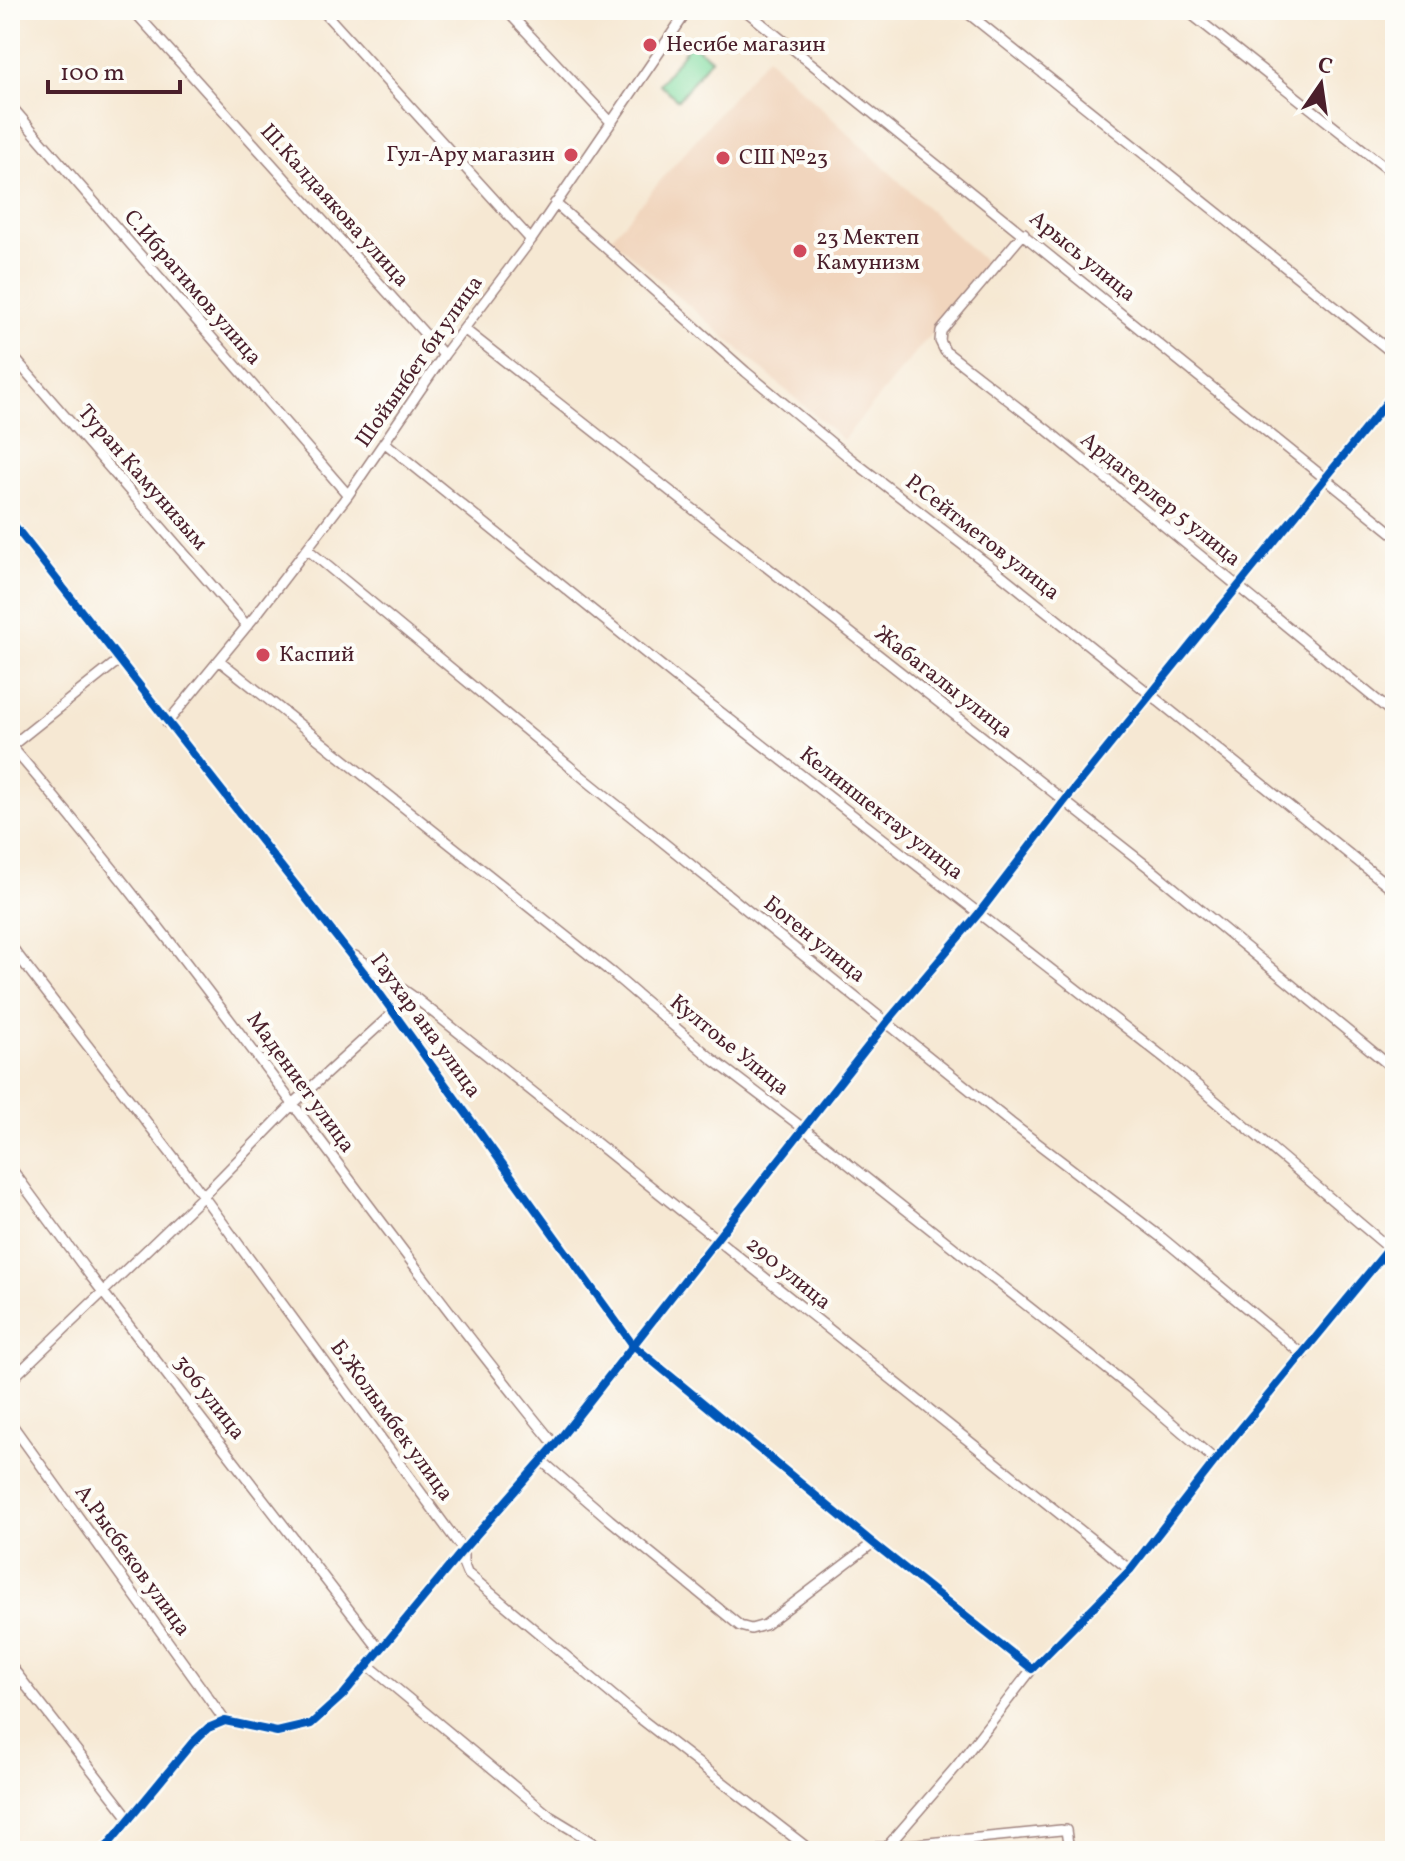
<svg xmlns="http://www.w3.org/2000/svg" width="1405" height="1861" viewBox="0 0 1405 1861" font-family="Vollkorn,serif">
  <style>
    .built { fill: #f1d5bd }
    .garden { fill: #83dda3; stroke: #667e67; stroke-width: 2 }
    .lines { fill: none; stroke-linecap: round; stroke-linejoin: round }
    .minor-casing { stroke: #a0847f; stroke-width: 12 }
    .minor { stroke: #fff; stroke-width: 9 }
    .cycleway-casing { stroke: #fdfcf7; stroke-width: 13 }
    .cycleway { stroke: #0057b8; stroke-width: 8 }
    .poi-dot { fill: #d1495b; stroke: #fdfcf7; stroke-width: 3 }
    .labels { text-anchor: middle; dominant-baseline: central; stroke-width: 8; stroke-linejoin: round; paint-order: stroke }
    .poi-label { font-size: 22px; fill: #4a1f2b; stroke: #fdfcf7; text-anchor: start }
    .street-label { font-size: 22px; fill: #4a1f2b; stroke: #fdfcf7 }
  </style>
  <rect width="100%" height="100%" fill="#fdfcf7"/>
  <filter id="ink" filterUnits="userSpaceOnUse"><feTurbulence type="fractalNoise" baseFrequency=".0125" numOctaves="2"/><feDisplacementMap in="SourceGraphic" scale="16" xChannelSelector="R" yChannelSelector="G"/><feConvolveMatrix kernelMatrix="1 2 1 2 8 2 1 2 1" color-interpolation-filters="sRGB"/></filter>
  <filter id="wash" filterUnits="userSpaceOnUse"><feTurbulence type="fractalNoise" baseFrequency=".006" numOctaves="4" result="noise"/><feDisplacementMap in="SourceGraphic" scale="32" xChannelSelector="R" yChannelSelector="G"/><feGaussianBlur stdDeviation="1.8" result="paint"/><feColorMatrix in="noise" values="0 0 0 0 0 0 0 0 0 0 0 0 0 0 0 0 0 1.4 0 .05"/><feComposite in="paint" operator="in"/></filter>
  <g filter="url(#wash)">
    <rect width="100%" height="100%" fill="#f6e8d3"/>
    <!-- built -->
    <path class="built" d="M767,57L988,265L843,440L611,238Z"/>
    <!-- garden -->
    <path class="garden" d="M691,43L711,59L678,100L659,84Z"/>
  </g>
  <g filter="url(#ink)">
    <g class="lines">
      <defs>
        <path id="minor" d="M133,10L444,355
          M322,10L531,240
          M506,10L610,121
          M745,10L1395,535
          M964,10L1395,355
          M1186,10L1395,175
          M10,105L348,495
          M555,203L746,372L851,459L994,569L1395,891
          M1024,233L941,331L940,341L945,351L1047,430L1395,715
          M464,329L1152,870L1395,1070
          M10,353L247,626
          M384,442L674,676L1166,1059L1389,1248
          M10,520L370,980L633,1345L873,1543L1032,1669L1130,1570L1225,1448L1395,1241
          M307,549L586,780L1011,1123L1162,1238L1303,1355
          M220,661L612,973L711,1058L803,1128L1131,1388L1215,1460
          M167,723L256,615L348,495L444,355L531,240L688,10
          M11,746C204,970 368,1216 555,1445
          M10,747L119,660
          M10,945L192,1181L463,1550V1563L467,1573L641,1719L809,1849
          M355,956L418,1000L1130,1570
          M10,1167L89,1274L380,1650
          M10,1381L203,1196L293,1104L394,1012
          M10,1422L225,1721
          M542,1461L610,1520L740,1626L751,1629L765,1625L873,1543
          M10,1665L130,1819
          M368,1665L551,1817L602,1848L620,1851
          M1066,1830L1069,1851
          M886,1848L956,1767L1032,1669
          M103,1851L192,1743L208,1728L225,1721L277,1732L311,1724L343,1695L463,1550L555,1445L887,1022L979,913L1063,803L1395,392
          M781,1851L887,1847L1061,1830"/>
      </defs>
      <!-- minor casing -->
      <use href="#minor" class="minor-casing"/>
      <!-- minor -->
      <use href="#minor" class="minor"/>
      <defs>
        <path id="cycleway" d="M10,520L370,980L633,1345L873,1543L1032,1669L1130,1570L1225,1448L1395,1241
          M103,1851L192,1743L208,1728L225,1721L277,1732L311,1724L343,1695L463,1550L555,1445L887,1022L979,913L1063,803L1395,392"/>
      </defs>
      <!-- cycleway casing -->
      <use href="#cycleway" class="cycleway-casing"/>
      <!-- cycleway -->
      <use href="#cycleway" class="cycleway"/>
    </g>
  </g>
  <!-- markers -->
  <g class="poi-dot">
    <circle cx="650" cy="45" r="8"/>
    <circle cx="571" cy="155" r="8"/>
    <circle cx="723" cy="158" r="8"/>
    <circle cx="800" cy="251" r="8"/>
    <circle cx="263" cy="655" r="8"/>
  </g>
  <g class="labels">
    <!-- poi labels -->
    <g class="poi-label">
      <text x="666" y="45">Несибе магазин</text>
      <text x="555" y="155" text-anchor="end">Гул-Ару магазин</text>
      <text x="739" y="158">СШ №23</text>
      <text x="816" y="238">23 Мектеп<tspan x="816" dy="25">Камунизм</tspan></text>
      <text x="279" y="655">Каспий</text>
    </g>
    <!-- street labels -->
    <g class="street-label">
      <text transform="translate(334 206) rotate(48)">Ш.Калдаякова улица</text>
      <text transform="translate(1082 257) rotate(39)">Арысь улица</text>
      <text transform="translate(192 288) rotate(49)">С.Ибрагимов улица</text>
      <text transform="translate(420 362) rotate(-55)">Шойынбет би улица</text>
      <text transform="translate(142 478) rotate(49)">Туран Камунизым</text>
      <text transform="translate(1160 500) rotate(39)">Ардагерлер 5 улица</text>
      <text transform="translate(982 538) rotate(38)">Р.Сейтметов улица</text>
      <text transform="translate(943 683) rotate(38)">Жабагалы улица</text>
      <text transform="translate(881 814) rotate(38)">Келиншектау улица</text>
      <text transform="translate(814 940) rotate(39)">Боген улица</text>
      <text transform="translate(425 1026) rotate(54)">Гаухар ана улица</text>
      <text transform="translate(729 1046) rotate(39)">Култоье Улица</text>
      <text transform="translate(300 1083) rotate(54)">Мадениет улица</text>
      <text transform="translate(788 1274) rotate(39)">290 улица</text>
      <text transform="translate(209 1398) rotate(52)">306 улица</text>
      <text transform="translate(391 1421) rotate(54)">Б.Жолымбек улица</text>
      <text transform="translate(132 1561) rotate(54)">А.Рысбеков улица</text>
    </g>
  </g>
  <!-- margin -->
  <rect width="1405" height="1861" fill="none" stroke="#fdfcf7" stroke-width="40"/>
  <!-- north arrow -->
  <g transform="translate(1321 84) rotate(13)" stroke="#fdfcf7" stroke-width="6" paint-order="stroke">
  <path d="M0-6L14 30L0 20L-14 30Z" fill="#4a1f2b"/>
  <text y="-12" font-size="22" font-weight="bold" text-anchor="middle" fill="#4a1f2b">С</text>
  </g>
  <!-- scale -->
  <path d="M48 80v12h132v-12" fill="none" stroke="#4a1f2b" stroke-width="4"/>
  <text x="60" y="80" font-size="24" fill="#4a1f2b" stroke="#fdfcf7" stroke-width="6" paint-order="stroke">100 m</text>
</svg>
